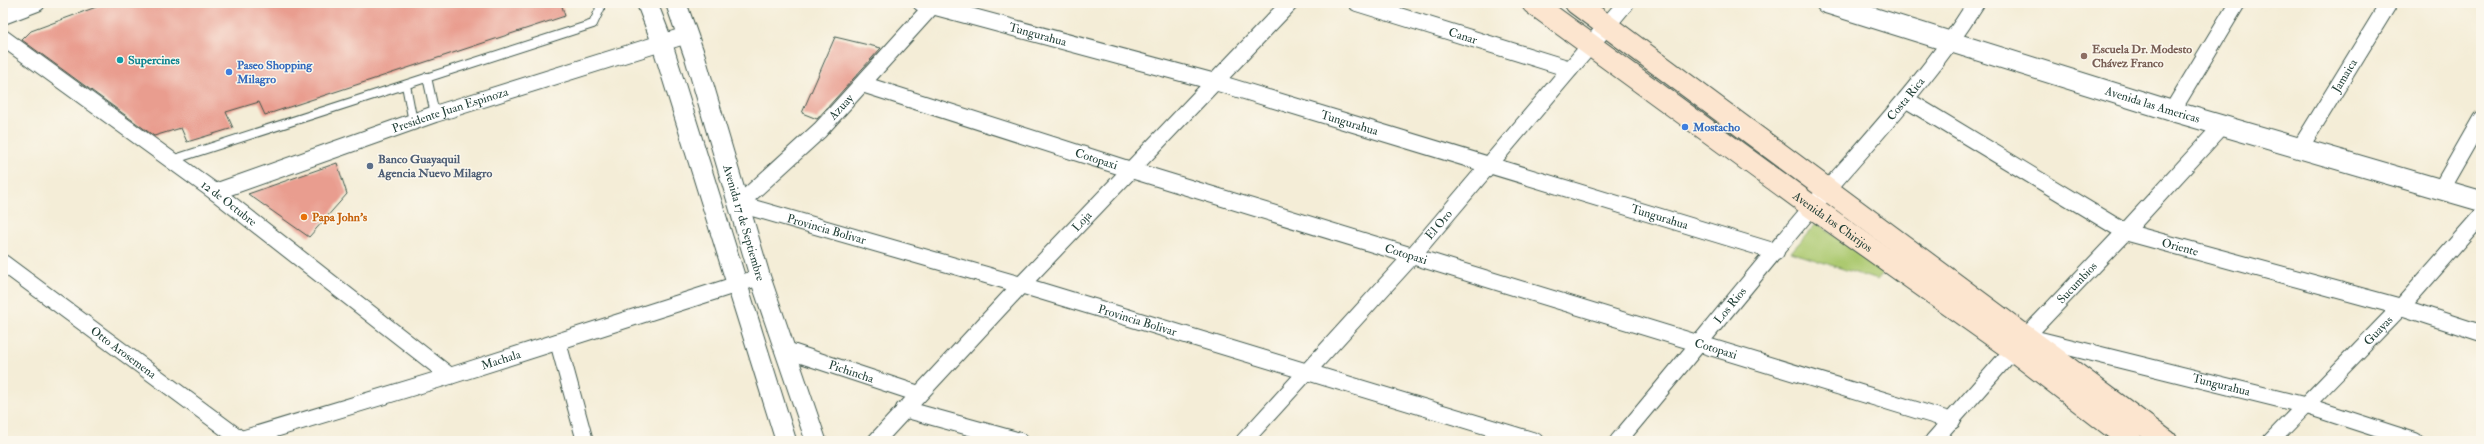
<svg xmlns="http://www.w3.org/2000/svg" width="2484" height="444" viewBox="0 0 2484 444" font-family="'IM FELL Double Pica',serif">
  <style>
    .green { fill: #acc970; stroke: #668352 }
    .building { fill: #e99d8f }
    .lines { fill: none; stroke-linecap: round; stroke-linejoin: round }
    .service-casing { stroke: #3f574c; stroke-width: 10 }
    .minor-casing { stroke: #3f574c; stroke-width: 18 }
    .tertiary-casing { stroke: #3f574c; stroke-width: 22 }
    .secondary-casing { stroke: #3f574c; stroke-width: 24 }
    .service { stroke: #fff; stroke-width: 8 }
    .minor { stroke: #fff; stroke-width: 16 }
    .tertiary { stroke: #fff; stroke-width: 20 }
    .secondary { stroke: #fce5cf; stroke-width: 22 }
    .education-dot { fill: #8d6e63; stroke: #fbf7ec; stroke-width: 1.5 }
    .culture-dot { fill: #0f9aa8; stroke: #fbf7ec; stroke-width: 1.5 }
    .shop-dot { fill: #3f7fe0; stroke: #fbf7ec; stroke-width: 1.5 }
    .service-dot { fill: #5c6f8a; stroke: #fbf7ec; stroke-width: 1.5 }
    .food-dot { fill: #e8710a; stroke: #fbf7ec; stroke-width: 1.5 }
    .labels { text-anchor: middle; dominant-baseline: central; stroke-width: 3; stroke-linejoin: round; paint-order: stroke }
    .street-label { font-size: 12px; fill: #1f3d34; stroke: #fbf7ec }
    .education-label { font-size: 12px; font-weight: bold; fill: #785e54; stroke: #fbf7ec; text-anchor: start }
    .culture-label { font-size: 12px; font-weight: bold; fill: #0d838f; stroke: #fbf7ec; text-anchor: start }
    .shop-label { font-size: 12px; font-weight: bold; fill: #366cbe; stroke: #fbf7ec; text-anchor: start }
    .service-label { font-size: 12px; font-weight: bold; fill: #4e5e75; stroke: #fbf7ec; text-anchor: start }
    .food-label { font-size: 12px; font-weight: bold; fill: #c56008; stroke: #fbf7ec; text-anchor: start }
  </style>
  <rect width="100%" height="100%" fill="#fbf7ec"/>
  <filter id="ink" filterUnits="userSpaceOnUse"><feTurbulence type="fractalNoise" baseFrequency=".025" numOctaves="2"/><feDisplacementMap in="SourceGraphic" scale="8" xChannelSelector="R" yChannelSelector="G"/><feConvolveMatrix kernelMatrix="1 2 1 2 8 2 1 2 1" color-interpolation-filters="sRGB"/></filter>
  <filter id="wash" filterUnits="userSpaceOnUse"><feTurbulence type="fractalNoise" baseFrequency=".012" numOctaves="4" result="noise"/><feDisplacementMap in="SourceGraphic" scale="16" xChannelSelector="R" yChannelSelector="G"/><feGaussianBlur stdDeviation="0.9" result="paint"/><feColorMatrix in="noise" values="0 0 0 0 0 0 0 0 0 0 0 0 0 0 0 0 0 1.4 0 .05"/><feComposite in="paint" operator="in"/></filter>
  <g filter="url(#wash)">
    <rect width="100%" height="100%" fill="#f4edd7"/>
    <!-- green -->
    <path class="green" d="M1817,223L1884,272L1877,280L1791,252Z"/>
    <g id="blocks">
      <!-- building -->
      <path class="building" d="M107,3H561L565,16L265,115L259,102L226,112L233,128L187,142L181,128L154,136L22,40L31,31Z
        M835,37L881,48L817,119L802,113Z
        M337,163L347,194L309,237L248,194Z"/>
    </g>
  </g>
  <g filter="url(#ink)">
    <use href="#blocks" fill-opacity="0" stroke="#3f574c" stroke-width="1"/>
    <g class="lines">
      <defs>
        <path id="service" d="M427,77L435,114
          M406,85L413,122
          M172,160L593,24L600,9L598,3"/>
        <g id="minor">
          <path id="s1" d="M921,3L1215,82L1776,252"/>
          <path id="s2" d="M1357,3L1570,69"/>
          <path d="M3,16L37,3"/>
          <path id="s3" d="M3,38L215,192L450,376"/>
          <path id="s4" d="M862,84L1131,170L1952,421"/>
          <path id="s5" d="M1907,100L2125,232L2401,307L2481,333"/>
          <path d="M2172,111L2237,3"/>
          <path id="s6" d="M2300,148L2389,3"/>
          <path d="M2441,189L2481,119"/>
          <path id="s7" d="M215,192L435,114L687,35"/>
          <path id="s8" d="M739,204L1021,285L1535,441"/>
          <path id="s9" d="M739,204L820,130L935,3"/>
          <path id="s10" d="M3,263L243,441"/>
          <path id="s11" d="M2032,338L2307,406L2415,441"/>
          <path d="M558,342L585,441"/>
          <path id="s12" d="M783,349L919,394"/>
          <path d="M904,409L1020,441"/>
          <path id="s13" d="M235,441L450,376L760,277"/>
          <path id="s14" d="M876,441L1021,285L1290,3"/>
          <path id="s15" d="M1244,441L1413,255L1626,3"/>
          <path id="s16" d="M1618,441C1684,363 1747,283 1813,206C1870,140 1930,77 1976,3"/>
          <path id="s17" d="M1933,441L2013,350L2125,232L2223,125"/>
          <path id="s18" d="M2271,441L2401,307L2481,216"/>
        </g>
        <g id="tertiary">
          <path d="M647,3L659,34L786,441"/>
          <path id="s19" d="M676,3L695,57L760,277L816,441"/>
          <path id="s20" d="M1826,3L2172,111L2481,201"/>
        </g>
        <g id="secondary">
          <path id="s21" d="M1533,3L1812,207L2013,350L2131,441"/>
          <path d="M1576,3L2166,441"/>
        </g>
      </defs>
      <!-- service casing -->
      <use href="#service" class="service-casing"/>
      <!-- minor casing -->
      <use href="#minor" class="minor-casing"/>
      <!-- tertiary casing -->
      <use href="#tertiary" class="tertiary-casing"/>
      <!-- secondary casing -->
      <use href="#secondary" class="secondary-casing"/>
      <!-- service -->
      <use href="#service" class="service"/>
      <!-- minor -->
      <use href="#minor" class="minor"/>
      <!-- tertiary -->
      <use href="#tertiary" class="tertiary"/>
      <!-- secondary -->
      <use href="#secondary" class="secondary"/>
    </g>
  </g>
  <!-- markers -->
  <circle class="education-dot" cx="2084" cy="56" r="4"/>
  <circle class="culture-dot" cx="120" cy="60" r="4"/>
  <g class="shop-dot">
    <circle cx="229" cy="72" r="4"/>
    <circle cx="1685" cy="127" r="4"/>
  </g>
  <circle class="service-dot" cx="370" cy="166" r="4"/>
  <circle class="food-dot" cx="304" cy="217" r="4"/>
  <g class="labels">
    <!-- street labels -->
    <g class="street-label">
      <text stroke="none"><textPath href="#s1" startOffset="121">Tungurahua</textPath></text>
      <text stroke="none"><textPath href="#s2" startOffset="111">Canar</textPath></text>
      <text stroke="none"><textPath href="#s6" startOffset="85">Jamaica</textPath></text>
      <text stroke="none"><textPath href="#s16" startOffset="447">Costa Rica</textPath></text>
      <text stroke="none"><textPath href="#s20" startOffset="342">Avenida las Americas</textPath></text>
      <text stroke="none"><textPath href="#s9" startOffset="141">Azuay</textPath></text>
      <text stroke="none"><textPath href="#s7" startOffset="249">Presidente Juan Espinoza</textPath></text>
      <text stroke="none"><textPath href="#s1" startOffset="445">Tungurahua</textPath></text>
      <text stroke="none"><textPath href="#s4" startOffset="246">Cotopaxi</textPath></text>
      <text stroke="none"><textPath href="#s3" startOffset="280">12 de Octubre</textPath></text>
      <text stroke="none"><textPath href="#s1" startOffset="769">Tungurahua</textPath></text>
      <text stroke="none"><textPath href="#s14" startOffset="301">Loja</textPath></text>
      <text stroke="none"><textPath href="#s21" startOffset="371">Avenida los Chirijos</textPath></text>
      <text stroke="none"><textPath href="#s19" startOffset="230">Avenida 17 de Septiembre</textPath></text>
      <text stroke="none"><textPath href="#s15" startOffset="291">El Oro</textPath></text>
      <text stroke="none"><textPath href="#s8" startOffset="91">Provincia Bolivar</textPath></text>
      <text stroke="none"><textPath href="#s5" startOffset="312">Oriente</textPath></text>
      <text stroke="none"><textPath href="#s4" startOffset="570">Cotopaxi</textPath></text>
      <text stroke="none"><textPath href="#s17" startOffset="214">Sucumbios</textPath></text>
      <text stroke="none"><textPath href="#s16" startOffset="176">Los Rios</textPath></text>
      <text stroke="none"><textPath href="#s8" startOffset="415">Provincia Bolivar</textPath></text>
      <text stroke="none"><textPath href="#s18" startOffset="154">Guayas</textPath></text>
      <text stroke="none"><textPath href="#s4" startOffset="894">Cotopaxi</textPath></text>
      <text stroke="none"><textPath href="#s10" startOffset="150">Otto Arosemena</textPath></text>
      <text stroke="none"><textPath href="#s13" startOffset="278">Machala</textPath></text>
      <text stroke="none"><textPath href="#s12" startOffset="72">Pichincha</textPath></text>
      <text stroke="none"><textPath href="#s11" startOffset="195">Tungurahua</textPath></text>
    </g>
    <!-- education labels -->
    <g class="education-label">
      <text x="2092" y="49">Escuela Dr. Modesto<tspan x="2092" dy="14">Chávez Franco</tspan></text>
    </g>
    <!-- culture labels -->
    <g class="culture-label">
      <text x="128" y="60">Supercines</text>
    </g>
    <!-- shop labels -->
    <g class="shop-label">
      <text x="237" y="65">Paseo Shopping<tspan x="237" dy="14">Milagro</tspan></text>
      <text x="1693" y="127">Mostacho</text>
    </g>
    <!-- service labels -->
    <g class="service-label">
      <text x="378" y="159">Banco Guayaquil<tspan x="378" dy="14">Agencia Nuevo Milagro</tspan></text>
    </g>
    <!-- food labels -->
    <g class="food-label">
      <text x="312" y="217">Papa John's</text>
    </g>
  </g>
  <!-- margin -->
  <rect width="2484" height="444" fill="none" stroke="#fbf7ec" stroke-width="16"/>
</svg>
